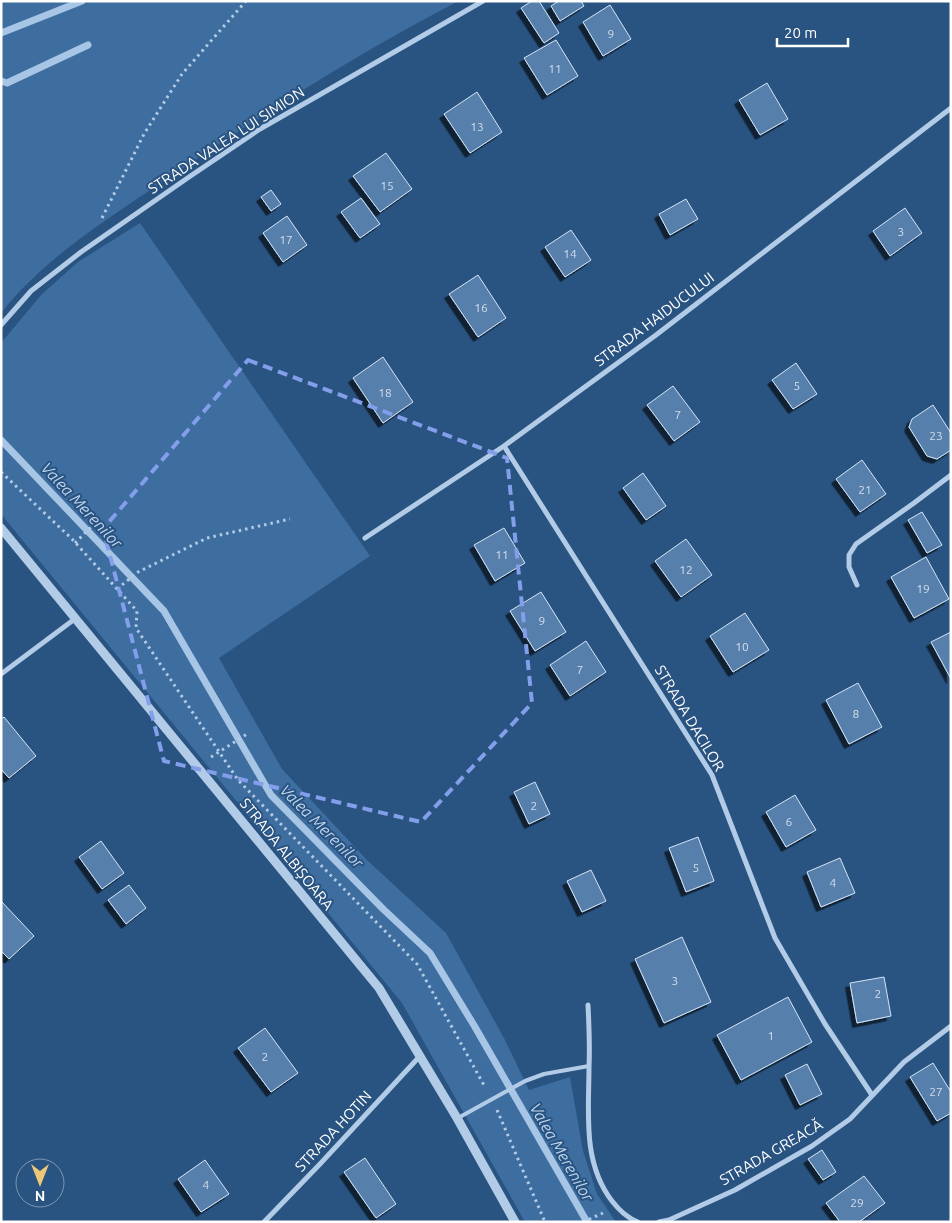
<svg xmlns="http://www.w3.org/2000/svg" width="952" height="1223" viewBox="0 0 952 1223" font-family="Ubuntu,sans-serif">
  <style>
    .green { fill: #3e6d9f }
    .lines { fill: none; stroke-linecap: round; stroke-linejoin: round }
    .stream { stroke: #a7c6e6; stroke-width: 7 }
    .building { fill: #567fac; stroke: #d5e5f5; filter: url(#shadow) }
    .path { stroke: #b2cbe6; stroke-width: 3; stroke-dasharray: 2.5 4; stroke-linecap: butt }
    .service { stroke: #b2cbe6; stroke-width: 4 }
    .minor { stroke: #b2cbe6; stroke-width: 5 }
    .tertiary { stroke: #b2cbe6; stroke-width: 9 }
    .marked { fill: none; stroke: #839eea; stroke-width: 4; stroke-dasharray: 10 6; stroke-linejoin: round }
    .labels { text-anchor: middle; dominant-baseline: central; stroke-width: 4; stroke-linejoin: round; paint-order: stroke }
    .number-label { font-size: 12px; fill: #d5dfea }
    .street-label { font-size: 15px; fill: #fff; stroke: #295381 }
    .water-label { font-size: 16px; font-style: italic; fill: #bed5ed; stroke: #295381 }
  </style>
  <defs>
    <filter id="shadow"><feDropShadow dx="-4.5" dy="4.5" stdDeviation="0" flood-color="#0009"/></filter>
  </defs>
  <rect width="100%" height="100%" fill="#295381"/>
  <!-- green -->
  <path class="green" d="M1,1H459C359,52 264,114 171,176C111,217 46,256 1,313Z
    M140,223L370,556L219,658L282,769L367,860L446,933L504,1038L529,1090L570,1077L583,1151L597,1194L616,1222H525L402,1003L1,514V343L42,294L78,262Z"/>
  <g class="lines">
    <!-- stream -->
    <path class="stream" d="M1,33L82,1
      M1,81L7,83L88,45
      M1,440L164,611L271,795L383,909L430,953L475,1027L587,1222"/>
  </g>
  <!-- building -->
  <path class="building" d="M532,1H539L559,33L544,43L521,8Z
    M559,1H581L584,6L560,21L551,6Z
    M610,5L631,39L603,56L583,22Z
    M556,40L578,76L547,95L524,58Z
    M767,83L788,119L760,135L739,100Z
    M477,92L502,132L470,153L444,114Z
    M386,153L412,189L380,212L353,176Z
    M271,190L281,204L271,211L261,197Z
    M361,198L380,224L360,238L341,212Z
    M686,199L698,219L670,235L659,214Z
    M905,208L922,233L890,256L873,231Z
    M287,216L307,245L283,262L263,233Z
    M571,230L591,260L565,277L545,247Z
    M478,275L506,318L478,337L449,294Z
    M383,357L413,402L383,423L353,378Z
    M796,363L817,394L793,409L772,380Z
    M673,386L700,422L674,441L647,405Z
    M933,405L951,433V450L937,459L927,456L909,427L912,419Z
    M862,460L886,494L860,512L836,479Z
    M643,473L666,506L646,520L623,488Z
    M922,512L942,545L927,553L908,520Z
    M504,528L525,563L495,581L474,545Z
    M686,539L712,575L681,597L655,561Z
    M926,557L949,599L914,618L891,577Z
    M541,592L566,632L535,651L510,611Z
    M745,613L769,650L733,672L710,636Z
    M951,632V679L931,642Z
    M586,641L606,672L570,696L550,665Z
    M858,683L882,727L849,744L826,700Z
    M4,717L36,756L9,778L1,769V719Z
    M535,782L550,814L529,824L514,792Z
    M795,795L816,830L786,847L766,812Z
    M698,837L714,881L686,892L669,848Z
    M101,841L124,873L102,889L79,857Z
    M840,858L855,893L821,907L807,872Z
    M591,870L606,901L582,912L567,881Z
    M129,885L146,908L126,924L108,900Z
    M1,901L34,936L9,959L1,951Z
    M682,937L711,1002L664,1023L635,959Z
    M884,977L891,1016L857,1023L850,983Z
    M788,997L812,1042L741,1080L717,1035Z
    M265,1028L298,1073L271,1092L238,1048Z
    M933,1063L951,1092V1113L937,1121L910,1077Z
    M807,1064L822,1094L800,1105L785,1075Z
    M822,1150L836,1172L823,1180L808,1159Z
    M365,1158L396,1204L376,1218L344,1172Z
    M205,1160L229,1194L201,1212L178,1179Z
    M864,1176L885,1203L859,1222H840L826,1203Z"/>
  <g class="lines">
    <!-- path -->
    <path class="path" d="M102,218L144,134L182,74L246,1
      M1,472L72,539L137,611L136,628L238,780L417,964L485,1087
      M75,543L95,523
      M117,589L138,572L207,538L290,519
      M211,757L247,734
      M497,1110L545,1222
      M583,1222L603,1213"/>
    <!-- service -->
    <path class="service" d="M458,1118L525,1081L544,1074L589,1066"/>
    <!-- minor -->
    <path class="minor" d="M1,325L31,291L81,252L189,177L260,129L483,1
      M504,446L712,775L775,938L825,1024L872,1095
      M365,538L504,446L656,335L951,108
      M857,585L849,567V555L856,544L914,503L951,475
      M1,674L76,618
      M588,1005C589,1025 590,1046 589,1067C589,1112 582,1162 612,1201C619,1210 627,1218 638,1222
      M264,1222L320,1164L420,1056
      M659,1222L669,1220L735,1190L812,1146L850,1119L904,1062L951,1026"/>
    <!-- tertiary -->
    <path class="tertiary" d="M1,528L379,988L457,1118L515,1222"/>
  </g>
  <!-- marked area -->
  <path class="marked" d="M248,360L507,458L532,703L421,822L164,761L103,529Z"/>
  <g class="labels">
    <!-- number labels -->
    <g class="number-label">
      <text x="611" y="33">9</text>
      <text x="555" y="68">11</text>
      <text x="477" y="126">13</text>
      <text x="387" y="185">15</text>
      <text x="901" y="231">3</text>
      <text x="286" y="239">17</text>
      <text x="570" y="253">14</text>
      <text x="481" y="307">16</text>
      <text x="797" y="385">5</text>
      <text x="385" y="392">18</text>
      <text x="678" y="414">7</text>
      <text x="936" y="435">23</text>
      <text x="865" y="489">21</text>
      <text x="502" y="554">11</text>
      <text x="686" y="569">12</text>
      <text x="923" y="588">19</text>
      <text x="542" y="620">9</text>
      <text x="742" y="646">10</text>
      <text x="580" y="669">7</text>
      <text x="856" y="713">8</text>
      <text x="534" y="805">2</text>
      <text x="789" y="821">6</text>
      <text x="696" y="867">5</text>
      <text x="833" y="882">4</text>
      <text x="675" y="980">3</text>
      <text x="878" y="993">2</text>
      <text x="771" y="1035">1</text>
      <text x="265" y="1056">2</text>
      <text x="936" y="1091">27</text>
      <text x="206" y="1184">4</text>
      <text x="857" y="1202">29</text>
    </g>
    <!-- street labels -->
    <g class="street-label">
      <text transform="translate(226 140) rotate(-33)">STRADA VALEA LUI SIMION</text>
      <text transform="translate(654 319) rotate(-37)">STRADA HAIDUCULUI</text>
      <text transform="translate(690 718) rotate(59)">STRADA DACILOR</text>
      <text transform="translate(287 854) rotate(51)">STRADA ALBIȘOARA</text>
      <text transform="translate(333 1131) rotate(-47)">STRADA HOTIN</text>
      <text transform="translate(771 1152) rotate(-30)">STRADA GREACĂ</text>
    </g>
    <!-- water labels -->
    <g class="water-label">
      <text transform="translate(82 505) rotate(47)">Valea Merenilor</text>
      <text transform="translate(322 826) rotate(45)">Valea Merenilor</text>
      <text transform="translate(562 1152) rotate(60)">Valea Merenilor</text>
    </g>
  </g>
  <!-- border -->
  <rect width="952" height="1223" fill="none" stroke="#ffffff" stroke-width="5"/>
  <!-- north arrow -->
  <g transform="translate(40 1183) rotate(180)"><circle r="24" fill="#295381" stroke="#7f98b3"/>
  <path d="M0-4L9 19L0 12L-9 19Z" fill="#ecc77a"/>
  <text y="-8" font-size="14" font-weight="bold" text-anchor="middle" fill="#ffffff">N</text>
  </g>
  <!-- scale -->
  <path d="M777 38v8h71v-8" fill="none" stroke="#ffffff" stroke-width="2.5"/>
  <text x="784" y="38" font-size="15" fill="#ffffff" stroke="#295381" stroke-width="4" paint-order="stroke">20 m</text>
</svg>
